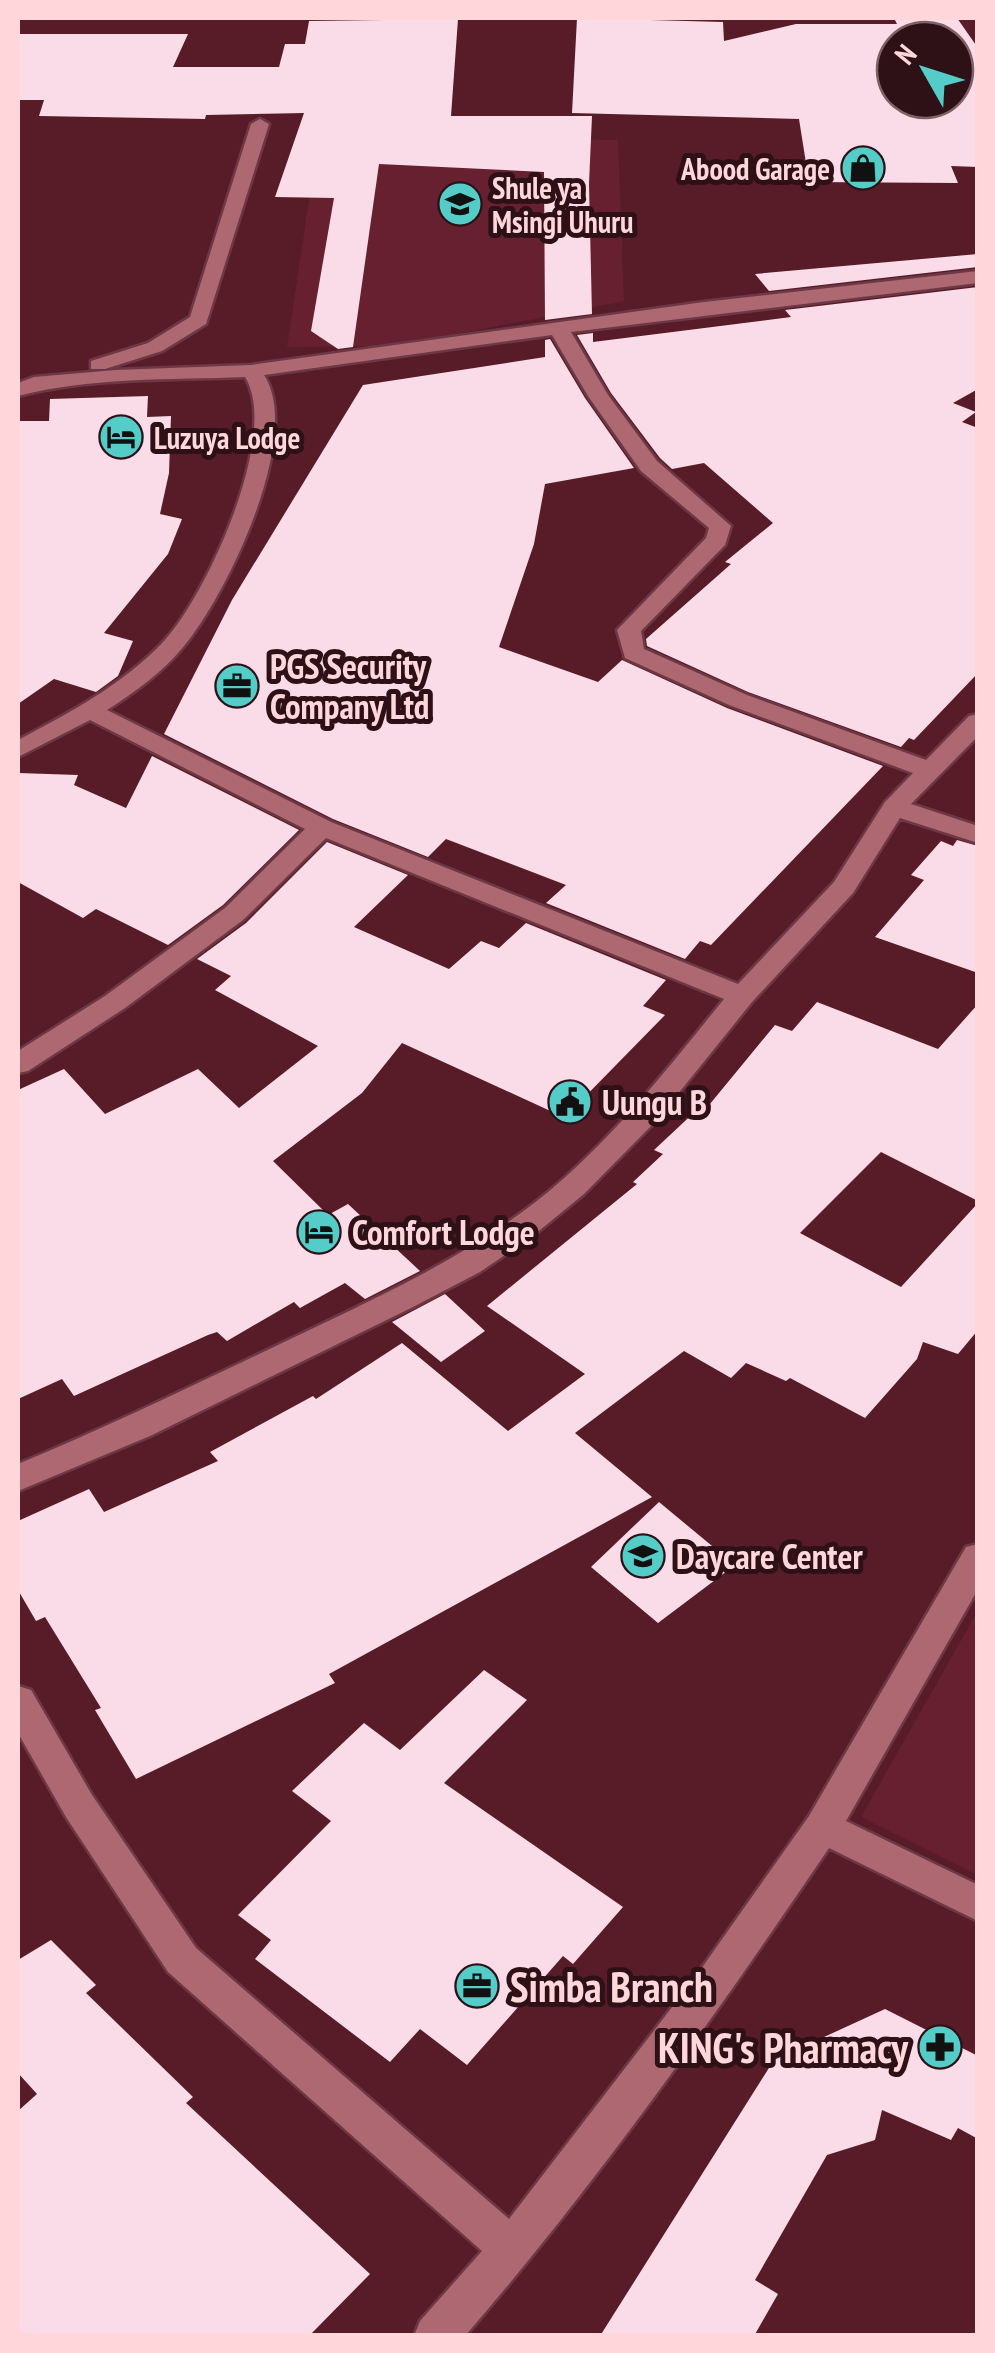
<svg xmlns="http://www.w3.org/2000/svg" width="995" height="2353" viewBox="0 0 995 2353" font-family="'PT Sans Narrow',sans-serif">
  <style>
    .built { fill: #66202f }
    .building { fill: #f9dce7; fill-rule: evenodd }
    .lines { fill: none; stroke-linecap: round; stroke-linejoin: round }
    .minor-casing { stroke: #6d3845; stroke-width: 5 }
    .minor { fill: #ae6872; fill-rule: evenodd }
    .labels { text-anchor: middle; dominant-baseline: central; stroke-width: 10; stroke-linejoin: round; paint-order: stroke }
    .far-poi-label { font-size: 30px; font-weight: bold; fill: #ffd7db; stroke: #2d1116; text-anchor: start }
    .poi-label { font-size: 35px; font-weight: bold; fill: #ffd7db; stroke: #2d1116; text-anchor: start }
    .near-poi-label { font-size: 42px; font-weight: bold; fill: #ffd7db; stroke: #2d1116; text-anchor: start }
  </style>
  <rect width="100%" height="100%" fill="#581b28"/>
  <!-- built -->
  <path class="built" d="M319,134L618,140L624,301L396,346L287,347Z
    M977,1612L978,1875H977L861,1817Z"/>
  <!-- building -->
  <path class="building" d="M577,18L723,22L724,41L796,24H897L894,18H957L978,48V167L951,166L958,183L809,182L799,119L572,113ZM895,40H955V100H895Z
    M458,19L451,116H592L589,184L592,314L545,320L544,172L379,164L353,347L338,349L311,331L334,198L275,197L304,113L206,115L205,119L39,116L44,100H18V34H188L173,67H279L285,44H305L309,21Z
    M978,254V267L769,291L755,274Z
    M978,287V389L953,403L976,412L962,422L978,428V673L914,740L909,738L901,747L748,692L647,646L646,639L731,564L725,562L773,523L704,463L672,469L660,458L611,393L577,335L593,333V342L791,317L785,310Z
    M550,339L585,398L634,468L545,484L534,544L499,647L598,682L622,660L727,708L883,766L711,945L700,941L685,959L546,903L566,885L446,839L428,857L333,819L164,734L232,600L363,385L545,357V340Z
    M148,396L147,417L171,416L169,473L160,514L182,519L168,554L104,633L133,641L118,676L96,692L54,679L18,704V421H49L50,399Z
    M152,756L299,830L223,905L168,945L96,909L83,918L18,882V773L78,775L74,785L126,808Z
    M957,840L978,846V973L875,937L924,880L911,875L941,841L953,846Z
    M327,842L408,875L354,927L449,969L481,941L499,948L526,923L666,980L643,1006L665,1015L570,1112L563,1109L557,1114L402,1043L362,1093L273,1161L328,1215L348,1204L420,1271L365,1299L345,1283L300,1308L294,1302L227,1341L217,1332L208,1335L74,1396L62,1379L18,1399V1090L64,1069L105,1114L198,1069L239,1108L318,1046L215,990L231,976L197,959L246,923Z
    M817,1002L938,1049L978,1004V1201L881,1152L800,1233L901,1287L978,1203V1330L958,1354L923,1342L917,1359L865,1418L790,1378L786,1381L746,1363L731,1378L684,1351L575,1433L652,1497L329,1674L335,1683L136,1779L95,1710L101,1708L45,1617L36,1621L18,1590V1521L89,1489L104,1512L218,1461L210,1452L313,1396L316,1399L402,1343L508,1431L585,1374L487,1306L637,1184L633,1182L663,1154L654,1150L700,1107L705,1110L775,1025L792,1031Z
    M445,1294L485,1331L441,1362L392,1322Z
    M659,1502L735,1565L658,1623L591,1567Z
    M484,1670L527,1700L444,1783L623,1907L573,1964L563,1956L467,2065L420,2029L390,2062L255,1959L271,1940L238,1915L331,1821L292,1791L364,1723L400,1750Z
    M51,1940L96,1985L86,1993L193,2097L186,2103L370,2274L309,2336H18V2111L37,2094L18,2073V1960Z
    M885,2009L978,2056V2139L958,2128L951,2140L882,2110L875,2140L827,2155L755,2280L778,2294L754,2336H600L774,2060Z"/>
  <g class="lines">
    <defs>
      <path id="minor" d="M260,119L269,124L206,324L162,351L105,369H91V361L148,343L190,317L251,124Z
        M978,271V283L571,332L608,395L657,461L731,526L725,545L641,631L644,649L747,695L926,760L969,716L978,714V736L911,804L978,826V843L900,818L853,893L752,1002L657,1120L584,1194L534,1235L480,1272L411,1308L150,1436L18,1491V1464C114,1424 207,1379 301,1334C393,1290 485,1248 562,1180C623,1126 673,1062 724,999L326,838L243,920L125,1008L28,1071L18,1073V1051L105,996L225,908L305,829L90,720L18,757V740C69,713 124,684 164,641C206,596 281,434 245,377C170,380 91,377 18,396V383L34,377L116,370L251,365L704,302ZM552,335L588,396L641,471L709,528L706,538L617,630L625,658L729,705L913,773L885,802L834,882L738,984L331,822L107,710C135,692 163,672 184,646C226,596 304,436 264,375Z
        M978,1544V1589L846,1821L978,1885V1921L829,1848C715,2016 598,2182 465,2336H414L420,2321L482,2251L168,1972L66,1817L18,1733V1686L31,1690L92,1795L196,1948L509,2219L696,1976L809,1816L966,1547Z"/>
    </defs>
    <!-- minor casing -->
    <use href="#minor" class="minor-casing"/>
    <!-- minor -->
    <use href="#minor" class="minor"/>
  </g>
  <!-- icons -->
  <defs>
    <symbol id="shop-disc" viewBox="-11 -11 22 22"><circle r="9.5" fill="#54cdc8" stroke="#2d1116"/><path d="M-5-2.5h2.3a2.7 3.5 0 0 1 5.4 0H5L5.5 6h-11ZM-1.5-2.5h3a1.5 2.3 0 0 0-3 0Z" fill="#111"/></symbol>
    <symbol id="school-disc" viewBox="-11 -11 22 22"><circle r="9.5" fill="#54cdc8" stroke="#2d1116"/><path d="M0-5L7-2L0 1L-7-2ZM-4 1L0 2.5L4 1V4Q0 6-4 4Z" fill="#111"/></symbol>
    <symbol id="hotel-disc" viewBox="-11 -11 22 22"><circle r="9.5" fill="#54cdc8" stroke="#2d1116"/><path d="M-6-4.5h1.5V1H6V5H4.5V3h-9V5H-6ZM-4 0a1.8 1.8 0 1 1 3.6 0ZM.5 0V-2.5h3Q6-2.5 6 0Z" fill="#111"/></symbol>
    <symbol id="office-disc" viewBox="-11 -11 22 22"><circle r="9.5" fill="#54cdc8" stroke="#2d1116"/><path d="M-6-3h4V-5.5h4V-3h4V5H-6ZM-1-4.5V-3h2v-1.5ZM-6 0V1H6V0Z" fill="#111"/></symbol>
    <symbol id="civic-disc" viewBox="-11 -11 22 22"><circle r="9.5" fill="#54cdc8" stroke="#2d1116"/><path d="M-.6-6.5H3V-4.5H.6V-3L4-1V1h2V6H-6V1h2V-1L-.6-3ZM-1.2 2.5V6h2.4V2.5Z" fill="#111"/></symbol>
    <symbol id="pharmacy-disc" viewBox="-11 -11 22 22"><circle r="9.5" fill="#54cdc8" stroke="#2d1116"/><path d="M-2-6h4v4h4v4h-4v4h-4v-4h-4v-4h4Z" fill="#111"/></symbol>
  </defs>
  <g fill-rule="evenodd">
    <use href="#shop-disc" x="838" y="143" width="50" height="50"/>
    <use href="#school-disc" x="435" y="179" width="50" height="50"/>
    <use href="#hotel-disc" x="96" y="412" width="50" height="50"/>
    <use href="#office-disc" x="212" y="661" width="50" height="50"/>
    <use href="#civic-disc" x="545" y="1077" width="50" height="50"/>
    <use href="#hotel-disc" x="294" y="1207" width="50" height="50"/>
    <use href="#school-disc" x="618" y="1531" width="50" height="50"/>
    <use href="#office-disc" x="452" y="1961" width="50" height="50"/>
    <use href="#pharmacy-disc" x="915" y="2022" width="50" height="50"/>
  </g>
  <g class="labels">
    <!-- far-poi labels -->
    <g class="far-poi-label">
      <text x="830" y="168" text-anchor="end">Abood Garage</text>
      <text x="492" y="187">Shule ya<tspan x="492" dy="34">Msingi Uhuru</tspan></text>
      <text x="154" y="437">Luzuya Lodge</text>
    </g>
    <!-- poi labels -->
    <g class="poi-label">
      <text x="270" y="666">PGS Security<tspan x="270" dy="40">Company Ltd</tspan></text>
      <text x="602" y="1102">Uungu B</text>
      <text x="352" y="1232">Comfort Lodge</text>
      <text x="676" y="1556">Daycare Center</text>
    </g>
    <!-- near-poi labels -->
    <g class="near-poi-label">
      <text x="510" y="1986">Simba Branch</text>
      <text x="908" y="2047" text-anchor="end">KING's Pharmacy</text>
    </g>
  </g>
  <!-- border -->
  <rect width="995" height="2353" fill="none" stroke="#ffd7db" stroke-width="40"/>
  <!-- north arrow -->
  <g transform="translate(925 70) rotate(309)"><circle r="48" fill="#2d1116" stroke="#816065" stroke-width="2.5"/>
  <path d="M0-8L18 38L0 25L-18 38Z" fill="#54cdc8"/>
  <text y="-15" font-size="28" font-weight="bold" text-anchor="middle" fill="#ffd7db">N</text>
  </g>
</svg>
